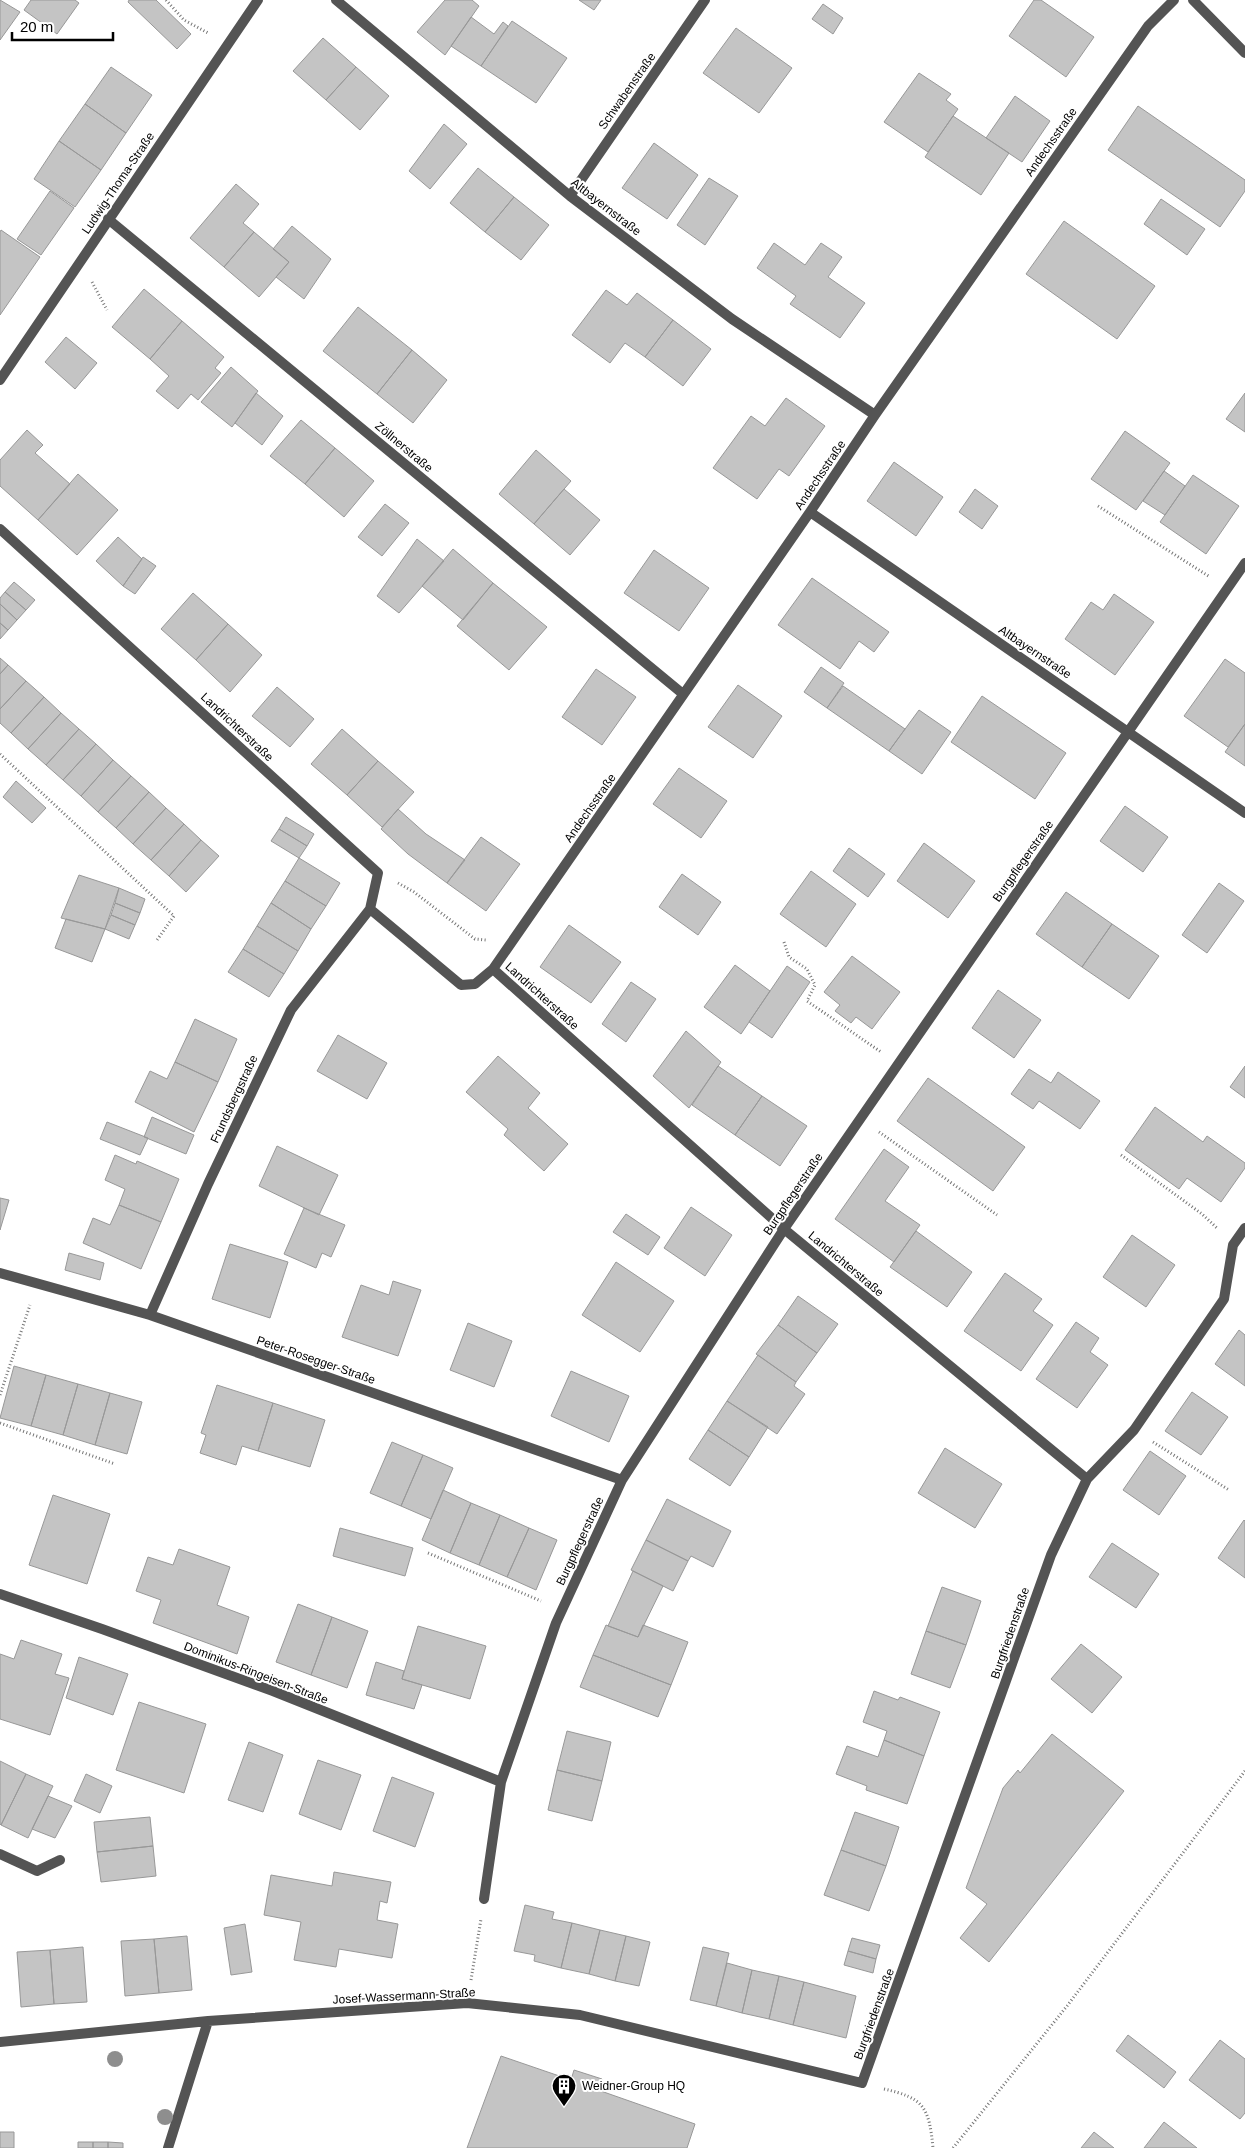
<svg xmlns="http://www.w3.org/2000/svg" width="1245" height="2148" viewBox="0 0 1245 2148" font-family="Arial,sans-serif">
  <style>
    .building { fill: #c4c4c4; stroke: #989898 }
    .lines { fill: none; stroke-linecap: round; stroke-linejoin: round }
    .path { stroke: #767676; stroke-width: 3; stroke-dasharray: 1 2.5; stroke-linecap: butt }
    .street { stroke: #545454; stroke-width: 10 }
    .tree { fill: #8e8e8e }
    .labels { text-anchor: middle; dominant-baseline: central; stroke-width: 4; stroke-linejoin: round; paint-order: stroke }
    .street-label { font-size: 12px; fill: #000; stroke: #fff }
    .poi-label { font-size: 12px; fill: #000; stroke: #fff; text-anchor: start }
  </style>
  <rect width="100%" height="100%" fill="#fff"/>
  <!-- building -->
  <path class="building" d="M0,0L20,12L0,40Z
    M31,0H75L79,3L57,34L24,10Z
    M129,0H156L191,34L177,49L128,2Z
    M445,0H472L479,6L445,55L417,32Z
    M579,0H601L594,10Z
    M1034,0H1041L1094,37L1066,77L1009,36Z
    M823,4L843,18L833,34L812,19Z
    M471,17L494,34L503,22L508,26L481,66L451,46Z
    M512,21L567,58L536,103L481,66Z
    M736,28L792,68L759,113L703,73Z
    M323,38L356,67L326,100L293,71Z
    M111,67L152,95L126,133L85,104Z
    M356,67L389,96L360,130L326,100Z
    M919,73L951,94L946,100L958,109L928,152L884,122Z
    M1015,96L1050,121L1022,162L986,138Z
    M85,104L126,133L101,170L59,141Z
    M1138,106L1245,180V191L1220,227L1108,150Z
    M953,116L1009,153L981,195L925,157Z
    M444,124L467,144L430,189L409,171Z
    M59,141L101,170L75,207L34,179Z
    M654,143L698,175L667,219L622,188Z
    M478,168L514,197L485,232L450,203Z
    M709,178L738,196L705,245L677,225Z
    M236,184L259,204L243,223L254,232L224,267L190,238Z
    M50,191L74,208L41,255L17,239Z
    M514,197L549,225L521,260L485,232Z
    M1161,199L1205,229L1187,255L1144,224Z
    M1064,221L1155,286L1117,339L1026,274Z
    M292,226L331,259L304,299L276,277L289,262L273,249Z
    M1,230L40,257L0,315V232Z
    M254,232L289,262L259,297L224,267Z
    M774,243L805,265L821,243L842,257L828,277L865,303L840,338L790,304L796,296L757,268Z
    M144,289L182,321L150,359L112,327Z
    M606,290L627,305L637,293L673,320L645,357L625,343L610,363L572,335Z
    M358,307L412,350L377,394L323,351Z
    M673,320L711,349L683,386L645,357Z
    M182,321L224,357L215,368L221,373L198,400L191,394L178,409L156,391L169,376L150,359Z
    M66,337L97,363L75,389L45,362Z
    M412,350L447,380L413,423L377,394Z
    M231,367L258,391L232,427L201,402Z
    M256,393L283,416L262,445L235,423Z
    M1245,393V432L1226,419Z
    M786,398L825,426L789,476L779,469L757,499L713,468L751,416L765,426Z
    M301,420L335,448L305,484L270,456Z
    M27,430L43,445L35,453L70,484L38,520L0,486V460Z
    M1125,431L1170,463L1136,510L1091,479Z
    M335,448L374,481L344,517L305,484Z
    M536,450L571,481L534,524L499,494Z
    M894,462L943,497L916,536L867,501Z
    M1164,471L1185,486L1165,515L1143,501Z
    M78,474L118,510L77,555L38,520Z
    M1193,475L1239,506L1206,554L1160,522Z
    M564,489L600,520L570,555L534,524Z
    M975,489L998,506L982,529L959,512Z
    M385,504L409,523L382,556L358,537Z
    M118,537L142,559L123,586L96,561Z
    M417,539L444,561L399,613L377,596Z
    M453,549L493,583L463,620L422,586Z
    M654,550L709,588L679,631L624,593Z
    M143,557L156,566L135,594L123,586Z
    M812,578L889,632L874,652L859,641L840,669L778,625Z
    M14,582L35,600L26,610L5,592Z
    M493,583L547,627L509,670L457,626Z
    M5,592L26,610L17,620L0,604V598Z
    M193,593L228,624L196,660L161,629Z
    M1114,594L1154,622L1115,675L1065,639L1091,602L1103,610Z
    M0,604L17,620L8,630L0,623Z
    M0,623L8,630L0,639Z
    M228,624L262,655L230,692L196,660Z
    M0,658L8,665L0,674Z
    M1225,659L1245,673V724L1228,747L1184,716Z
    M8,665L26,681L0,709V674Z
    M821,667L844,683L827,708L804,692Z
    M596,669L636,697L602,745L562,717Z
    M26,681L44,697L11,733L0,723V709Z
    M738,685L782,716L753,758L708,727Z
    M843,686L905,729L889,751L827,708Z
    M277,687L314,719L290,747L252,716Z
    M982,696L1066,753L1035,799L951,742Z
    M44,697L61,713L28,749L11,733Z
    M919,710L951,732L922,774L889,751Z
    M61,713L79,729L46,765L28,749Z
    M1245,724V766L1225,752Z
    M79,729L96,744L63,780L46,765Z
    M342,729L378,761L347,795L311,764Z
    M96,744L113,760L81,796L63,780Z
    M113,760L131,776L98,812L81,796Z
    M378,761L414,792L382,827L347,795Z
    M679,768L727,801L701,838L653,804Z
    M131,776L149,792L116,828L98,812Z
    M16,781L46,808L32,823L3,797Z
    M149,792L166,808L133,844L116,828Z
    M1125,806L1168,837L1143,872L1100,841Z
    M166,808L184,824L151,860L133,844Z
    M398,809L426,834L465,860L447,883L408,854L381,829Z
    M286,817L314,834L307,846L279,829Z
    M184,824L201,840L169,876L151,860Z
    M279,829L307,846L299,858L271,841Z
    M481,837L520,864L486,911L447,883Z
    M201,840L219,856L186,892L169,876Z
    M924,843L975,881L948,918L897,881Z
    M849,848L885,874L868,897L833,871Z
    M299,858L340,883L326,906L285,881Z
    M811,871L856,904L826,947L780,914Z
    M682,874L721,902L698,935L659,907Z
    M79,875L119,888L105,929L61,918Z
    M285,881L326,906L311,929L271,903Z
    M1219,883L1244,901L1207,953L1182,935Z
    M119,888L145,899L140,913L115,903Z
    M1066,892L1112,924L1082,967L1036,934Z
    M115,903L140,913L135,925L111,915Z
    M271,903L311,929L298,951L257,926Z
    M111,915L135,925L129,939L105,929Z
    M66,919L105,929L92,962L55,948Z
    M1112,924L1159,956L1129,999L1082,967Z
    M569,925L621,962L591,1003L540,967Z
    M257,926L298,951L284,974L243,949Z
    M243,949L284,974L269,997L228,972Z
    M852,956L900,992L872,1029L856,1017L851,1023L835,1011L840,1005L824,992Z
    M735,965L770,991L741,1034L704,1007Z
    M787,966L810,982L772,1038L749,1022Z
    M631,982L656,999L626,1042L602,1024Z
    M998,990L1041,1020L1014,1058L972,1028Z
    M195,1019L237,1039L218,1082L175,1062Z
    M686,1031L721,1062L689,1108L653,1076Z
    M338,1035L387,1063L367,1099L317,1071Z
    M498,1056L540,1093L528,1108L568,1144L544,1171L504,1135L508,1129L466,1092Z
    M175,1062L218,1082L194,1132L135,1102L150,1071L167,1079Z
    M718,1066L762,1096L735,1135L692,1105Z
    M1245,1066V1098L1230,1087Z
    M1029,1069L1051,1083L1058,1072L1100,1101L1080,1129L1039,1101L1033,1109L1011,1094Z
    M928,1078L1025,1147L993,1191L897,1121Z
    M762,1096L807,1126L780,1166L735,1135Z
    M1155,1107L1203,1142L1207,1136L1245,1163V1168L1221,1202L1187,1178L1179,1189L1125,1150Z
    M152,1117L194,1135L186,1154L144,1137Z
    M107,1122L148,1138L140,1155L100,1139Z
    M277,1146L338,1175L319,1215L259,1186Z
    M884,1149L909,1167L885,1201L920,1225L894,1262L835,1219Z
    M115,1155L136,1164L137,1161L179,1179L161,1222L119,1205L125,1189L105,1180Z
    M0,1198L9,1200L0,1230Z
    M119,1205L161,1222L141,1269L83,1243L93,1218L110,1225Z
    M691,1207L732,1235L705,1276L664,1248Z
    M304,1208L345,1225L331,1257L322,1253L316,1268L284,1254Z
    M626,1214L660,1237L648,1255L613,1232Z
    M916,1231L972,1272L947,1307L890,1267Z
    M1132,1235L1175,1265L1146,1307L1103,1277Z
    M230,1244L288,1262L270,1318L212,1299Z
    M69,1253L104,1263L100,1280L65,1270Z
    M616,1262L674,1301L640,1352L582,1315Z
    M1005,1273L1042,1299L1033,1311L1053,1325L1021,1371L964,1331Z
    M393,1281L421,1290L398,1356L342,1337L361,1285L389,1295Z
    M798,1296L838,1324L817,1353L778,1325Z
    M1076,1322L1099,1338L1090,1352L1108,1365L1077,1408L1036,1379Z
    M468,1323L512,1341L494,1387L450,1370Z
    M778,1325L817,1353L796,1382L756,1354Z
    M1239,1330L1245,1335V1386L1215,1364Z
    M758,1355L796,1382L794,1386L805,1394L777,1434L727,1401Z
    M14,1366L46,1375L31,1426L0,1418Z
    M571,1371L629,1396L609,1442L551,1416Z
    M46,1375L78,1384L63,1435L31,1426Z
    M78,1384L110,1393L95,1445L63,1435Z
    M217,1385L273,1403L258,1451L242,1446L236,1465L200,1453L206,1435L201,1433Z
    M1192,1392L1228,1417L1201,1455L1165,1431Z
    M110,1393L142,1402L127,1454L95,1445Z
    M727,1401L768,1427L749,1457L708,1430Z
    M273,1403L325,1420L310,1467L258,1451Z
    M708,1430L749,1457L730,1486L689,1459Z
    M392,1442L423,1455L401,1506L370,1493Z
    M945,1448L1002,1484L975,1528L918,1493Z
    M1150,1451L1186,1476L1159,1515L1123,1490Z
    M423,1455L453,1468L431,1519L401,1506Z
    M443,1490L471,1503L450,1553L422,1540Z
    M53,1495L110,1514L87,1584L29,1565Z
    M667,1499L731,1531L713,1567L691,1556L688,1561L646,1540Z
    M471,1503L500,1515L479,1565L450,1553Z
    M500,1515L529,1528L507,1577L479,1565Z
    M1244,1520L1245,1521V1578L1218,1558Z
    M340,1528L413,1548L405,1576L333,1556Z
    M529,1528L557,1540L536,1590L507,1577Z
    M646,1540L688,1561L673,1591L631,1570Z
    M1112,1543L1159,1574L1136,1608L1089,1577Z
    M179,1549L230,1567L217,1605L249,1617L237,1654L153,1623L161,1600L136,1591L148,1557L173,1565Z
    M633,1571L663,1586L638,1637L608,1626Z
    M942,1587L981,1601L966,1645L926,1631Z
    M298,1604L332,1617L311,1675L276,1662Z
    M332,1617L368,1631L347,1688L311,1675Z
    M606,1625L638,1637L643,1625L688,1642L671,1685L593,1655Z
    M418,1626L486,1646L470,1699L402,1679Z
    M926,1631L966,1645L950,1688L911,1674Z
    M21,1640L62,1654L55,1674L69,1678L50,1735L0,1719V1654L14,1659Z
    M1081,1644L1122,1677L1092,1713L1051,1679Z
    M593,1655L671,1685L658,1717L580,1687Z
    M79,1657L128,1674L113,1715L66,1698Z
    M376,1662L404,1671L402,1679L422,1685L414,1709L366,1695Z
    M874,1691L898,1700L900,1697L940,1712L924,1756L884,1740L887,1731L863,1722Z
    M139,1702L206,1724L184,1793L116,1770Z
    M567,1731L611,1742L602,1781L557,1770Z
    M1052,1734L1124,1791L989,1962L960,1938L987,1904L966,1888L1003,1788L1018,1770L1020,1773Z
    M884,1740L924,1756L907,1804L866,1790L867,1786L836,1774L847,1746L878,1757Z
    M249,1742L283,1755L263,1812L228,1800Z
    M318,1760L361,1775L341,1830L299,1814Z
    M0,1761L26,1774L1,1825L0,1824Z
    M557,1770L602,1781L592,1821L548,1810Z
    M26,1774L53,1786L28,1838L1,1825Z
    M86,1774L112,1786L100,1813L74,1801Z
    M392,1777L434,1793L415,1847L373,1831Z
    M48,1796L72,1806L55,1838L32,1829Z
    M855,1812L899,1827L886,1866L841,1850Z
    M150,1817L153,1846L97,1852L94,1822Z
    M153,1846L156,1876L101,1882L97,1852Z
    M841,1850L886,1866L869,1911L824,1895Z
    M334,1872L391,1882L387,1903L380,1901L377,1920L398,1924L392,1958L339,1949L336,1967L294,1960L301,1922L264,1915L271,1875L332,1886Z
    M525,1905L554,1912L552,1919L572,1923L561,1968L534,1961L535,1955L514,1951Z
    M572,1923L600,1930L589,1974L561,1968Z
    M245,1924L252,1972L231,1975L224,1928Z
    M600,1930L626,1936L615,1981L589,1974Z
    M187,1936L192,1990L159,1993L154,1939Z
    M626,1936L650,1942L639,1986L615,1981Z
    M852,1938L880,1945L876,1959L848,1951Z
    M154,1939L159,1993L125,1996L121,1941Z
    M83,1947L87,2002L54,2004L50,1950Z
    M703,1947L729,1953L716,2006L690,2000Z
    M50,1950L54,2004L21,2007L17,1952Z
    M848,1951L876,1959L873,1973L844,1965Z
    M727,1963L752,1970L742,2013L716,2006Z
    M752,1970L779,1976L769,2019L742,2013Z
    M779,1976L804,1982L793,2025L769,2019Z
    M804,1982L856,1996L846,2038L793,2025Z
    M1128,2035L1176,2072L1164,2088L1116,2051Z
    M1220,2040L1245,2059V2113L1240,2119L1189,2080Z
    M501,2056L571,2080L574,2070L602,2079L598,2090L695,2124L687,2148H467Z
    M1164,2122L1197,2148H1144Z
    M0,2132H14V2148H0Z
    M1094,2132L1114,2148H1081Z
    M78,2142H93V2148H78Z
    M93,2142H108V2148H93Z
    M108,2142L123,2143V2148H108Z"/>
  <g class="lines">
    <!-- path -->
    <path class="path" d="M166,0L184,20L208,33
      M92,282L107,310
      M1098,506L1210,577
      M0,754L174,916L157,940
      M398,883L414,892L475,939L486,940
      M784,942L789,957L807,969L815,985L807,1001L881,1052
      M879,1132L997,1215
      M1121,1155L1202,1214L1218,1229
      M0,1395L30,1305
      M0,1423L115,1464
      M1153,1442L1229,1490
      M428,1553L541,1601
      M471,1980L481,1919
      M884,2089C924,2098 929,2107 933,2148
      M953,2148L1067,2006L1245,1771"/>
    <!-- street -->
    <path class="street" d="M336,0L570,196L732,319L875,415
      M1193,0L1245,53
      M570,196L705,0
      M108,219L683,694
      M0,380L258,0
      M810,512L1245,813
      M0,529L378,873L370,909L461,985L475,984L493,969L784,1229L1087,1479
      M493,969L810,512L875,415L1148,26L1174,0
      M0,1273L150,1315L622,1480
      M150,1315L208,1184L291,1010L370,909
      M0,1594L102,1629L273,1691L501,1782
      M0,1854L37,1871L60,1860
      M484,1899L501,1782L556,1623L622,1480L784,1229L1245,563
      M0,2042L208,2021L467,2003L580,2015L862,2083L1051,1555L1087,1479L1134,1430L1224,1299L1233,1245L1245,1228
      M168,2148L208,2021"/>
  </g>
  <!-- trees -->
  <g class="tree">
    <circle cx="115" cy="2059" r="8"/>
    <circle cx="165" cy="2117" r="8"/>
  </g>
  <!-- icons -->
  <defs>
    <symbol id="building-pin" viewBox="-11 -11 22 30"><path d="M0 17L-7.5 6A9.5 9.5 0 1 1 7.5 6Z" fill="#000" stroke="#fff"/><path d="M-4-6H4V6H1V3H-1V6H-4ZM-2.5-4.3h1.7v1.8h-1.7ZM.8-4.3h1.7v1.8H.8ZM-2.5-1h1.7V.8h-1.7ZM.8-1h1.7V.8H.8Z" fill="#fff"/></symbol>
  </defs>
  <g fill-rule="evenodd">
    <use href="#building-pin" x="550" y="2072" width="28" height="38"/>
  </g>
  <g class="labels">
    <!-- street labels -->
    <g class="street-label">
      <text transform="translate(627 91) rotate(-55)">Schwabenstraße</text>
      <text transform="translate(1051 142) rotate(-55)">Andechsstraße</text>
      <text transform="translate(118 183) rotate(-56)">Ludwig-Thoma-Straße</text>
      <text transform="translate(606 207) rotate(38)">Altbayernstraße</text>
      <text transform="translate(404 447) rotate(40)">Zöllnerstraße</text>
      <text transform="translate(820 475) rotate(-56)">Andechsstraße</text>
      <text transform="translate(1035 652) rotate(34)">Altbayernstraße</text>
      <text transform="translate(237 727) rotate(43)">Landrichterstraße</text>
      <text transform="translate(590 808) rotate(-55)">Andechsstraße</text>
      <text transform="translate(1023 861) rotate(-55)">Burgpflegerstraße</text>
      <text transform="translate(542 996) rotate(42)">Landrichterstraße</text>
      <text transform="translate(234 1099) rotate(-65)">Frundsbergstraße</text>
      <text transform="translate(793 1194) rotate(-56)">Burgpflegerstraße</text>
      <text transform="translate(846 1264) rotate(40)">Landrichterstraße</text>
      <text transform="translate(316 1360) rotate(19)">Peter-Rosegger-Straße</text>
      <text transform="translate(580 1541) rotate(-65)">Burgpflegerstraße</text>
      <text transform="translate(1010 1633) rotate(-71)">Burgfriedenstraße</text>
      <text transform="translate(256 1673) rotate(21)">Dominikus-Ringeisen-Straße</text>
      <text transform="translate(404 1996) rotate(-3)">Josef-Wassermann-Straße</text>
      <text transform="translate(874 2014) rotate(-70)">Burgfriedenstraße</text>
    </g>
    <!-- poi labels -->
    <g class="poi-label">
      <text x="582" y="2086">Weidner-Group HQ</text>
    </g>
  </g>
  <!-- scale -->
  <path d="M12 32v8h101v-8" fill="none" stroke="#000000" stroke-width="2.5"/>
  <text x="20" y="32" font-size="15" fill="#000000" stroke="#ffffff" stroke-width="4" paint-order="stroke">20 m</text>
</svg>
